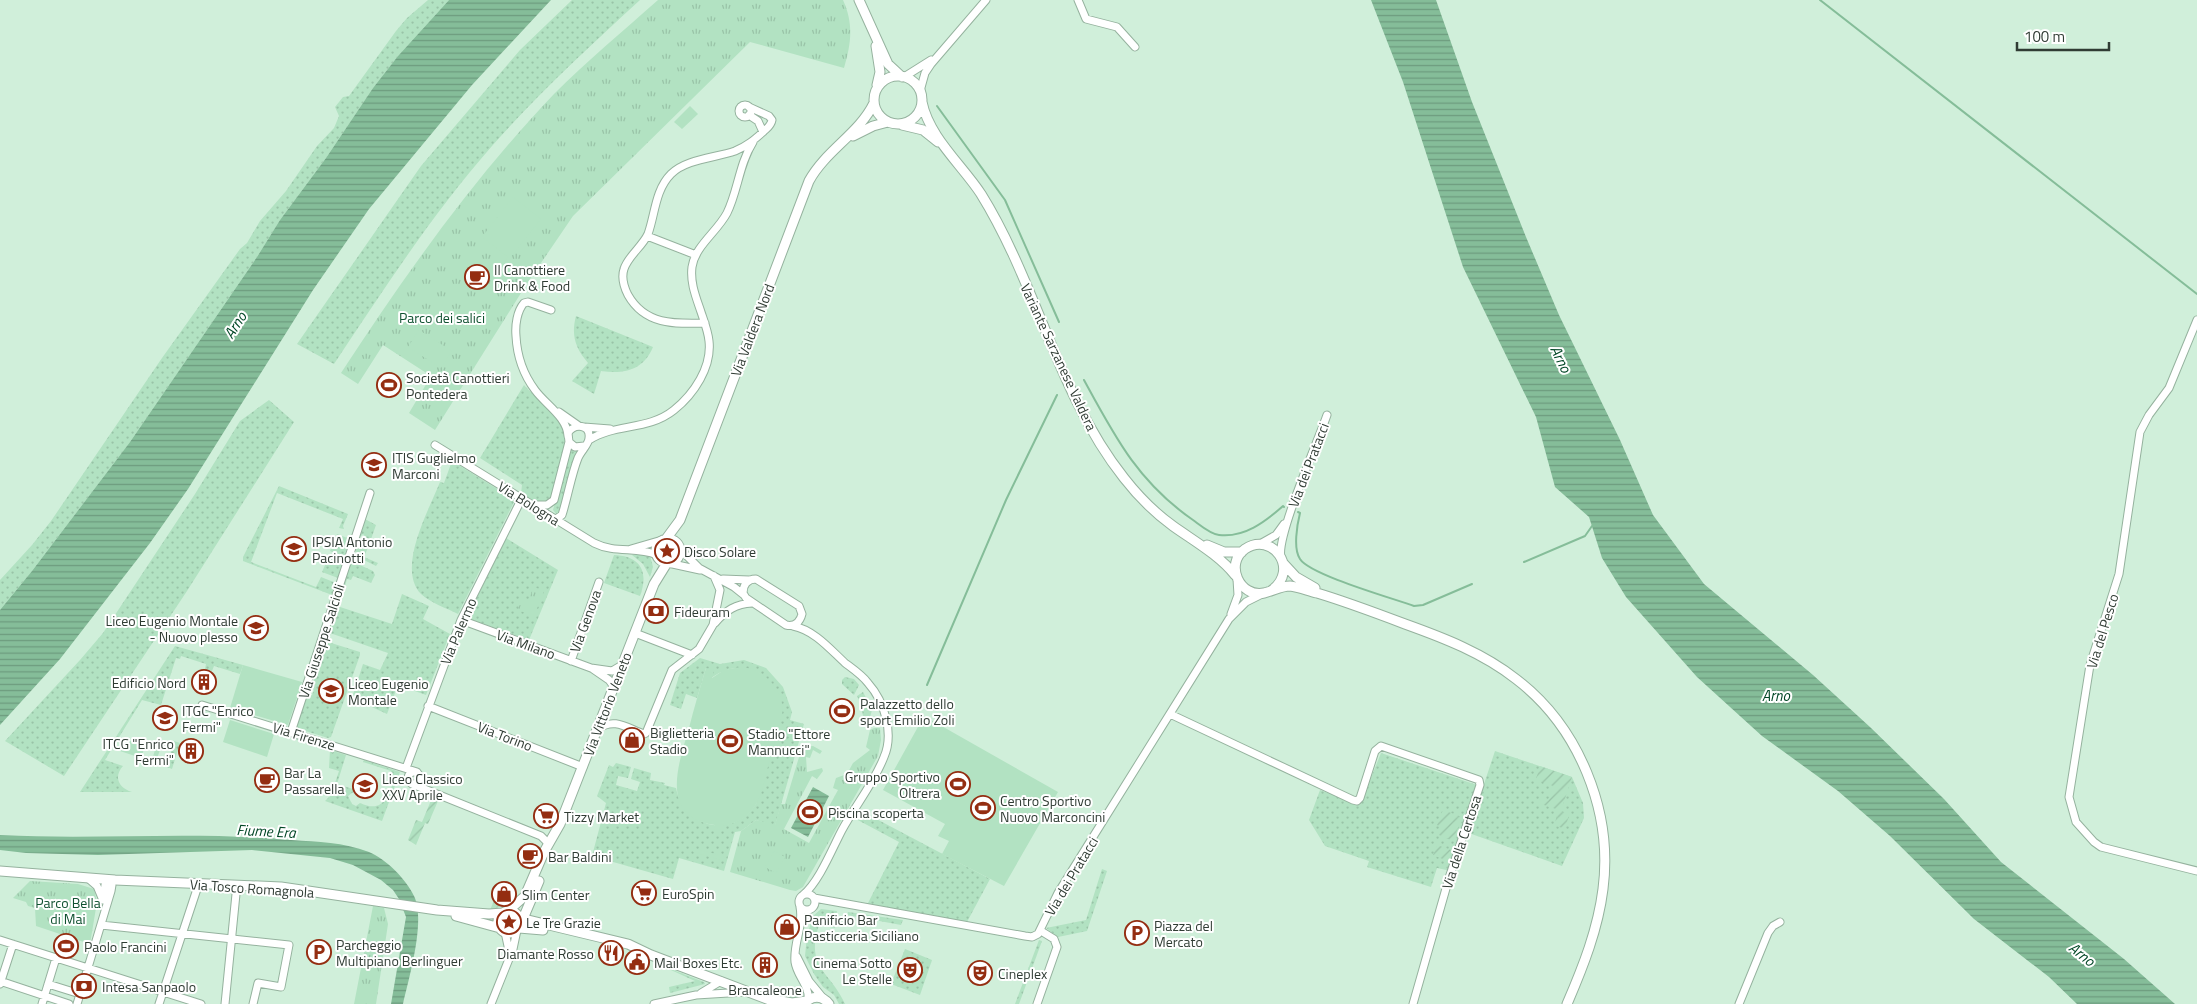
<svg xmlns="http://www.w3.org/2000/svg" width="2197" height="1004" viewBox="0 0 2197 1004" font-family="'Titillium Web',sans-serif">
  <style>
    .grass { fill: url(#grass-dots) }
    .park { fill: url(#park-tufts) }
    .garden { fill: url(#garden-furrows) }
    .pitch { fill: #b2e2c2 }
    .water { fill: url(#water-rules) }
    .lines { fill: none; stroke-linecap: round; stroke-linejoin: round }
    .stream { stroke: #85bd99; stroke-width: 2 }
    .minor-casing { stroke: #95b29e; stroke-width: 9 }
    .major-casing { stroke: #95b29e; stroke-width: 11 }
    .minor { stroke: #fff; stroke-width: 7 }
    .major { stroke: #fff; stroke-width: 9 }
    .labels { text-anchor: middle; dominant-baseline: central; stroke-width: 4; stroke-linejoin: round; paint-order: stroke }
    .poi-label { font-size: 14px; fill: #303c34; stroke: #fff; text-anchor: start }
    .park-label { font-size: 14px; fill: #0f5130; stroke: #fff }
    .street-label { font-size: 14px; fill: #303c34; stroke: #fff }
    .water-label { font-size: 15px; font-style: italic; fill: #004625; stroke: #fff }
  </style>
  <defs>
    <pattern id="grass-dots" width="8" height="8" patternUnits="userSpaceOnUse" patternTransform="scale(1.25)"><rect width="8" height="8" fill="#b2e2c2"/><path d="M2 2h.1M6 6h.1" fill="none" stroke="#99c3a7" stroke-width="1.8" stroke-linecap="round"/></pattern>
    <pattern id="park-tufts" width="24" height="20" patternUnits="userSpaceOnUse" patternTransform="scale(1.25)"><rect width="24" height="20" fill="#b2e2c2"/><path d="M3 7l-1-3M5 7V3M7 7l1-3M15 17l-1-3M17 17v-4M19 17l1-3" fill="none" stroke="#99c3a7"/></pattern>
    <pattern id="garden-furrows" width="10" height="10" patternUnits="userSpaceOnUse" patternTransform="scale(1.25)"><rect width="10" height="10" fill="#b2e2c2"/><path d="M-1 1l2-2M0 10L10 0M9 11l2-2" fill="none" stroke="#99c3a7"/></pattern>
    <pattern id="water-rules" width="6" height="5" patternUnits="userSpaceOnUse" patternTransform="scale(1.25)"><rect width="6" height="5" fill="#85bd99"/><path d="M0 2.5h6" fill="none" stroke="#6d9b7e"/></pattern>
  </defs>
  <rect width="100%" height="100%" fill="#d0efda"/>
  <!-- grass -->
  <path class="grass" d="M428,0H449L398,56L373,88L326,158L280,220L257,257L130,442L32,571L0,610V580L32,545L51,521L162,358L240,249L247,243L260,221L286,191L317,146L334,128L339,116L335,107L343,97L349,96L396,31L407,18Z
    M572,0H640C589,47 538,94 492,146C433,213 384,289 334,364L297,344L421,166L520,50Z
    M576,316L653,347C643,371 624,374 601,371L594,394L572,381L588,363C575,348 571,335 576,316Z
    M524,385C535,397 548,407 557,419C575,439 558,474 552,497L548,502L537,503L521,494L522,485L480,458Z
    M269,400L294,422L187,591L64,776L5,741L80,660L103,633L195,494L240,421Z
    M570,445L580,448L560,511L557,515L553,510Z
    M452,461L515,500L458,614C446,608 431,603 421,594C396,568 429,510 440,482L444,483Z
    M279,486L348,514L343,526L344,529L339,528L343,519L277,493L251,562L316,587L321,577L336,583L332,595L243,561V557Z
    M365,519L376,525L370,542L363,534L359,538L361,544L369,545L364,557L378,563L376,566L358,557L355,549Z
    M337,534L350,539L344,557L330,551Z
    M506,538L558,570L529,640L467,618Z
    M647,554L650,555L653,567L650,577L643,564L632,555Z
    M614,555C641,556 649,572 640,596L604,583Z
    M329,556L343,562L338,578L322,572Z
    M351,561L373,571L375,575L371,583L353,576L351,580L347,579L344,590L341,589Z
    M402,594L429,606L423,619L450,634L426,695L398,685L387,714L352,698L363,664L380,670L388,653L327,632L337,606L392,624Z
    M328,642L360,652V655L331,737L328,738L299,729L297,726L307,696L312,695L314,690L311,685L325,643Z
    M175,646L243,665L240,674L214,666L212,671L205,669L206,664L181,656L180,659L176,658L161,705L142,700L105,760L123,766C113,777 119,788 132,792H80Z
    M700,658L720,664L744,660L766,668L783,687L792,712L790,720L804,724L775,826L756,820L741,831L735,832L724,871L679,858L673,879L592,856L606,803L597,796L609,765L613,767L616,763L631,767L628,778L618,776L616,785L637,791L640,782L631,779L634,768L651,773L650,780L665,783L664,785L676,788C684,829 734,839 756,804L782,708C774,672 742,656 711,678L706,668L697,698L686,694L681,709L670,705L680,673Z
    M845,677L854,679L859,685L854,695L842,684V680Z
    M863,692L872,709L870,718L863,716L861,704L857,696Z
    M158,740L163,742L156,761L152,760Z
    M174,741L180,743L172,769L167,767Z
    M330,750L346,755L337,784L356,790L348,796L352,804L356,806L360,803C382,813 387,799 394,781L391,771L363,762L364,760L400,772L382,821L325,801L331,795L339,771L329,768Z
    M1495,751L1572,777L1583,803L1584,818L1562,866L1463,831L1451,871L1437,868L1431,887L1367,867L1369,861L1325,846L1309,820L1320,790L1360,805L1381,753L1483,787Z
    M858,813L867,814L990,879L967,922L867,905L899,842L854,818Z
    M1102,869L1107,871L1087,931L1058,937L1046,928L1086,920Z
    M496,896L511,903L490,910Z
    M821,909L837,911L835,928L819,925C805,968 830,971 845,1004H839L834,995L823,987L814,974L805,956L807,936L813,916Z
    M848,912L903,920L901,925L847,915Z
    M1039,940L1042,941L1019,1004H1015Z
    M905,949L932,960L920,995L891,984Z
    M660,965L704,982L705,984L670,993L669,987L695,981Z
    M799,987L803,996L797,999L787,998L773,993L775,988L796,996Z"/>
  <!-- park -->
  <path class="park" d="M658,0H843C854,24 851,44 844,68L750,42L573,216L526,285L435,430L409,413L431,376L383,345L358,384L341,373C405,275 473,179 554,94C587,61 623,31 658,0Z
    M534,587L544,591L534,616L518,610L522,598L528,601Z
    M874,728H880L881,740L878,756L803,887L796,891L790,890L730,872L741,831L756,820L775,825L781,804H785L802,747L813,746L822,751L820,754L813,750L810,758L806,757L807,772L822,768L823,771L817,779L812,776L784,829L809,843L838,790L833,788L836,778L847,774L853,763L870,750L866,747L870,730Z
    M30,881L78,884L94,889L97,902L90,944L36,926L35,908L28,906L26,902L13,898Z
    M373,906L384,908L388,924L376,1004H354Z"/>
  <!-- garden -->
  <path class="garden" d="M1540,766L1572,777L1561,811L1569,815L1565,829L1554,825L1559,810L1538,803L1540,799L1548,801L1553,786L1536,779Z
    M432,798L438,801L428,824L425,823L416,845L408,840L416,820L422,822Z
    M1443,810L1462,817L1453,841L1439,835L1441,827L1437,825Z
    M1437,845L1454,851L1450,862L1433,855Z"/>
  <!-- pitch -->
  <path class="pitch" d="M690,106L698,114L682,129L674,122Z
    M513,197L541,219L510,258L516,262L508,273L500,268L508,257L482,237Z
    M419,330L452,351L441,368L408,347Z
    M243,665L302,682L288,725L230,708Z
    M741,667C763,669 786,690 782,715C779,730 774,745 770,759C765,776 763,797 752,810C745,819 733,825 722,826L720,830L714,829L715,825C658,817 679,763 689,728C694,708 700,688 706,668L714,670L712,678L724,670Z
    M924,716L1058,792L1004,886L942,854L949,841L938,836L945,824L883,790Z
    M230,720L274,734L267,757L223,742Z
    M124,739L145,746L141,758L120,751Z
    M694,848L726,857L724,861L693,852Z
    M774,851L785,857L776,873L765,867Z"/>
  <!-- water -->
  <path class="water" d="M449,0H551L472,85L369,209L313,290L188,489L150,543L60,659L0,725V610L32,571L130,442L257,257L280,220L326,158L373,88L398,56Z
    M1371,0H1436L1472,102L1526,237L1559,315L1620,440L1653,515L1704,584L1813,675L1870,727L1944,799L2001,862L2124,959L2175,1004H2077L2049,977L1974,919L1890,836L1838,791L1762,736L1697,677L1626,597L1602,558L1589,517L1555,487L1536,417L1463,267L1403,82Z
    M813,787L829,796L808,837L791,828Z
    M0,835C97,840 194,831 291,840C318,842 343,842 369,852C386,859 406,879 414,896C426,920 409,978 403,1004H391L406,917L399,899L393,890L381,880L353,865L330,858L252,850L98,855L26,853L0,850Z"/>
  <g class="lines">
    <!-- stream -->
    <path class="stream" d="M1820,0L2197,294
      M937,106L1005,200L1059,322
      M1084,380C1115,437 1138,482 1193,520C1200,525 1210,534 1219,535C1244,538 1265,522 1283,506L1284,507
      M1298,512L1300,513C1297,525 1293,549 1300,559C1310,575 1392,598 1414,606L1423,605L1472,584
      M1524,562L1585,536L1592,526
      M927,685L1006,500L1057,395"/>
    <defs>
      <path id="minor" d="M1078,0L1086,19L1117,27L1135,47
        M904,77L931,60
        M920,91L925,73L931,64L986,0
        M739 111a6 6 0 1 1 12 0a6 6 0 1 1-12 0Z
        M749,115L758,121L763,132
        M647,236L696,255
        M551,310L528,302L524,303C517,311 515,325 516,336C517,356 523,374 535,390C546,405 567,417 568,436
        M2197,320L2169,388L2149,415L2140,432L2119,574L2090,665L2069,797L2076,822L2094,842L2101,847L2197,871
        M705,323C674,324 645,325 628,295C624,287 621,278 624,269C628,256 642,247 648,234C655,215 655,190 671,174C686,159 715,158 735,151C747,146 754,140 763,132C767,128 771,126 772,120L769,116L749,107
        M559,412L579,426
        M584,427L610,429
        M589,440C615,423 648,431 674,410C694,394 712,367 709,341C708,331 704,321 701,312C696,297 690,283 692,267C695,246 717,232 727,213C738,191 739,164 753,142
        M435,445L594,543C616,554 636,546 657,555
        M534,505H547L554,500L569,442
        M556,519L562,515C568,496 571,476 578,458C581,451 589,444 589,438C591,424 574,423 568,433L569,442L575,447L584,446
        M1260,544L1276,535L1284,524
        M679,548L699,568L734,587L744,595
        M631,549L662,540
        M1281,557C1276,537 1318,441 1327,415
        M668,563L700,570
        M723,579L749,580
        M756,579L799,606L802,614C800,622 795,627 786,625L746,598L743,593C743,585 747,579 756,579Z
        M1231,614L1238,595L1237,579
        M461,620L591,668L612,671L622,665
        M715,623C726,610 736,604 752,603
        M793,626C814,630 830,649 845,663C853,669 862,675 868,683C885,702 894,734 884,757C874,783 855,806 842,830C832,849 819,882 803,895
        M635,633L692,655
        M571,661L599,582
        M593,669L609,680L614,687
        M202,705L417,772
        M428,706L583,767
        M1170,714L1353,800L1357,801L1360,798L1375,751L1381,746L1479,780L1480,785L1449,878L1413,1004
        M598,729C614,717 627,728 644,734L646,733L672,670L699,649L713,625L720,590L714,576
        M291,732L370,493
        M406,768L461,620L522,498
        M408 778a6 6 0 1 1 12 0a6 6 0 1 1-12 0Z
        M412,784L541,836L549,844
        M89,879L97,886L102,898
        M799 902a8 8 0 1 1 16 0a8 8 0 1 1-16 0Z
        M814,898L1025,936L1032,937L1038,934L1058,893L1229,619L1246,602L1262,594
        M800,907C804,926 793,943 795,962C797,976 810,986 808,1000
        M101,925L289,945L281,987L258,983L253,1004
        M505,932L508,946V955
        M0,940L201,1004
        M797,957L809,981L823,998
        M0,981L69,1004
        M0,984L13,944
        M48,984L80,994
        M701,993L721,981
        M42,1004L56,958
        M77,1004L111,891L112,885L108,880L105,885L103,900
        M159,1004L197,889
        M225,1004L236,894
        M491,1004L513,949L517,930
        M654,1004L696,995L745,992
        M1037,1004L1057,947L1054,939L1041,931
        M1739,1004L1768,933L1773,926L1780,922"/>
      <path id="major" d="M859,0L888,64L902,77
        M876,46L880,72L877,85
        M874 100a24 24 0 1 1 48 0a24 24 0 1 1-48 0Z
        M922,102C929,137 962,165 981,194C1037,284 1058,395 1124,478C1138,496 1155,513 1173,526C1194,541 1219,555 1235,575
        M902,125L923,130L938,142
        M853,136L873,126L888,122
        M666,539L680,520L809,181C826,150 859,134 874,103
        M656 551a12 12 0 1 1 24 0a12 12 0 1 1-24 0Z
        M1207,545L1224,552H1242
        M1284,564L1296,577L1315,588
        M1272,590C1300,569 1272,531 1245,549C1224,564 1240,598 1264,593C1273,591 1281,586 1290,586C1299,587 1308,591 1317,593C1347,602 1376,613 1405,624C1444,638 1483,653 1516,679C1579,727 1613,811 1603,889C1598,929 1583,967 1567,1004
        M0,871L115,880L281,887L437,910L489,914L503,913
        M498 922a11 11 0 1 1 22 0a11 11 0 1 1-22 0Z
        M508,911L525,896L544,852L560,824L654,584L667,563
        M456,916L500,928
        M520,918L628,944L651,955L780,1004
        M520,918L525,914L539,881
        M519,928L543,930
        M775,1000L792,1003L807,1001
        M804,1004C812,995 822,995 829,1004"/>
    </defs>
    <!-- minor casing -->
    <use href="#minor" class="minor-casing"/>
    <!-- major casing -->
    <use href="#major" class="major-casing"/>
    <!-- minor -->
    <use href="#minor" class="minor"/>
    <!-- major -->
    <use href="#major" class="major"/>
  </g>
  <!-- icons -->
  <defs>
    <symbol id="cafe-ring" viewBox="-11 -11 22 22"><circle r="9.5" fill="#fff" stroke="#942d11" stroke-width="1.5"/><path d="M-5.5-4.5H6V0H3Q3 3.5 0 3.5H-2.5Q-5.5 3.5-5.5 0ZM3-3.2v2h1.7v-2ZM-6 4.5H4V6H-6Z" fill="#942d11"/></symbol>
    <symbol id="stadium-ring" viewBox="-11 -11 22 22"><circle r="9.5" fill="#fff" stroke="#942d11" stroke-width="1.5"/><path d="M0-5a6.5 5 0 1 0 0 10a6.5 5 0 1 0 0-10ZM-3.5-1.8h7v3.6h-7Z" fill="#942d11"/></symbol>
    <symbol id="school-ring" viewBox="-11 -11 22 22"><circle r="9.5" fill="#fff" stroke="#942d11" stroke-width="1.5"/><path d="M0-5L7-2L0 1L-7-2ZM-4 1L0 2.5L4 1V4Q0 6-4 4Z" fill="#942d11"/></symbol>
    <symbol id="sight-ring" viewBox="-11 -11 22 22"><circle r="9.5" fill="#fff" stroke="#942d11" stroke-width="1.5"/><path d="M0-6L1.8-2.2L6-1.7L2.9 1.2L3.7 5.4L0 3.3L-3.7 5.4L-2.9 1.2L-6-1.7L-1.8-2.2Z" fill="#942d11"/></symbol>
    <symbol id="bank-ring" viewBox="-11 -11 22 22"><circle r="9.5" fill="#fff" stroke="#942d11" stroke-width="1.5"/><path d="M-6-4H6V4H-6ZM0-2.3a2.3 2.3 0 1 0 0 4.6a2.3 2.3 0 1 0 0-4.6Z" fill="#942d11"/></symbol>
    <symbol id="building-ring" viewBox="-11 -11 22 22"><circle r="9.5" fill="#fff" stroke="#942d11" stroke-width="1.5"/><path d="M-4-6H4V6H1V3H-1V6H-4ZM-2.5-4.3h1.7v1.8h-1.7ZM.8-4.3h1.7v1.8H.8ZM-2.5-1h1.7V.8h-1.7ZM.8-1h1.7V.8H.8Z" fill="#942d11"/></symbol>
    <symbol id="shop-ring" viewBox="-11 -11 22 22"><circle r="9.5" fill="#fff" stroke="#942d11" stroke-width="1.5"/><path d="M-5-2.5h2.3a2.7 3.5 0 0 1 5.4 0H5L5.5 6h-11ZM-1.5-2.5h3a1.5 2.3 0 0 0-3 0Z" fill="#942d11"/></symbol>
    <symbol id="supermarket-ring" viewBox="-11 -11 22 22"><circle r="9.5" fill="#fff" stroke="#942d11" stroke-width="1.5"/><path d="M-6-5.5h2.5l.6 2H6L4.5 2H-2.5L-4.4-4H-6ZM-1.5 3.2a1.3 1.3 0 1 0 .1 0ZM3 3.2a1.3 1.3 0 1 0 .1 0Z" fill="#942d11"/></symbol>
    <symbol id="parking-ring" viewBox="-11 -11 22 22"><circle r="9.5" fill="#fff" stroke="#942d11" stroke-width="1.5"/><path d="M-3.5-5.5H1a3.5 3.5 0 0 1 0 7H-1V5.5H-3.5ZM-1-3.4V-.6H.8a1.4 1.4 0 0 0 0-2.8Z" fill="#942d11"/></symbol>
    <symbol id="restaurant-ring" viewBox="-11 -11 22 22"><circle r="9.5" fill="#fff" stroke="#942d11" stroke-width="1.5"/><path d="M-5-6h1v4h1v-4h1v4h1v-4h1v5L-1.5 .5V6h-2V.5L-5-1ZM5-6V6H3V1.5H1.5Q1.5-4 5-6Z" fill="#942d11"/></symbol>
    <symbol id="civic-ring" viewBox="-11 -11 22 22"><circle r="9.5" fill="#fff" stroke="#942d11" stroke-width="1.5"/><path d="M-.6-6.5H3V-4.5H.6V-3L4-1V1h2V6H-6V1h2V-1L-.6-3ZM-1.2 2.5V6h2.4V2.5Z" fill="#942d11"/></symbol>
    <symbol id="theatre-ring" viewBox="-11 -11 22 22"><circle r="9.5" fill="#fff" stroke="#942d11" stroke-width="1.5"/><path d="M-5-5.5Q0-4 5-5.5V0Q5 5 0 6Q-5 5-5 0ZM-3.3-2.5H-1v1.5H-3.3ZM1-2.5H3.3v1.5H1ZM-2.8 1Q0 5.5 2.8 1Z" fill="#942d11"/></symbol>
  </defs>
  <g fill-rule="evenodd">
    <use href="#cafe-ring" x="463" y="263" width="28" height="28"/>
    <use href="#stadium-ring" x="375" y="371" width="28" height="28"/>
    <use href="#school-ring" x="360" y="451" width="28" height="28"/>
    <use href="#school-ring" x="280" y="535" width="28" height="28"/>
    <use href="#sight-ring" x="653" y="537" width="28" height="28"/>
    <use href="#bank-ring" x="642" y="597" width="28" height="28"/>
    <use href="#school-ring" x="242" y="614" width="28" height="28"/>
    <use href="#building-ring" x="190" y="668" width="28" height="28"/>
    <use href="#school-ring" x="317" y="677" width="28" height="28"/>
    <use href="#stadium-ring" x="828" y="697" width="28" height="28"/>
    <use href="#school-ring" x="151" y="704" width="28" height="28"/>
    <use href="#shop-ring" x="618" y="726" width="28" height="28"/>
    <use href="#stadium-ring" x="716" y="727" width="28" height="28"/>
    <use href="#building-ring" x="177" y="737" width="28" height="28"/>
    <use href="#cafe-ring" x="253" y="766" width="28" height="28"/>
    <use href="#stadium-ring" x="944" y="770" width="28" height="28"/>
    <use href="#school-ring" x="351" y="772" width="28" height="28"/>
    <use href="#stadium-ring" x="969" y="794" width="28" height="28"/>
    <use href="#stadium-ring" x="796" y="798" width="28" height="28"/>
    <use href="#supermarket-ring" x="532" y="802" width="28" height="28"/>
    <use href="#cafe-ring" x="516" y="842" width="28" height="28"/>
    <use href="#supermarket-ring" x="630" y="879" width="28" height="28"/>
    <use href="#shop-ring" x="490" y="880" width="28" height="28"/>
    <use href="#sight-ring" x="495" y="908" width="28" height="28"/>
    <use href="#shop-ring" x="773" y="913" width="28" height="28"/>
    <use href="#parking-ring" x="1123" y="919" width="28" height="28"/>
    <use href="#stadium-ring" x="52" y="932" width="28" height="28"/>
    <use href="#parking-ring" x="305" y="938" width="28" height="28"/>
    <use href="#restaurant-ring" x="597" y="939" width="28" height="28"/>
    <use href="#civic-ring" x="623" y="948" width="28" height="28"/>
    <use href="#building-ring" x="751" y="951" width="28" height="28"/>
    <use href="#theatre-ring" x="896" y="956" width="28" height="28"/>
    <use href="#theatre-ring" x="966" y="959" width="28" height="28"/>
    <use href="#bank-ring" x="70" y="972" width="28" height="28"/>
  </g>
  <g class="labels">
    <!-- poi labels -->
    <g class="poi-label">
      <text x="494" y="269">Il Canottiere<tspan x="494" dy="16">Drink &amp; Food</tspan></text>
      <text x="406" y="377">Società Canottieri<tspan x="406" dy="16">Pontedera</tspan></text>
      <text x="392" y="457">ITIS Guglielmo<tspan x="392" dy="16">Marconi</tspan></text>
      <text x="312" y="541">IPSIA Antonio<tspan x="312" dy="16">Pacinotti</tspan></text>
      <text x="684" y="551">Disco Solare</text>
      <text x="674" y="611">Fideuram</text>
      <text x="238" y="620" text-anchor="end">Liceo Eugenio Montale<tspan x="238" dy="16">- Nuovo plesso</tspan></text>
      <text x="186" y="682" text-anchor="end">Edificio Nord</text>
      <text x="348" y="683">Liceo Eugenio<tspan x="348" dy="16">Montale</tspan></text>
      <text x="860" y="703">Palazzetto dello<tspan x="860" dy="16">sport Emilio Zoli</tspan></text>
      <text x="182" y="710">ITGC "Enrico<tspan x="182" dy="16">Fermi"</tspan></text>
      <text x="650" y="732">Biglietteria<tspan x="650" dy="16">Stadio</tspan></text>
      <text x="748" y="733">Stadio "Ettore<tspan x="748" dy="16">Mannucci"</tspan></text>
      <text x="174" y="743" text-anchor="end">ITCG "Enrico<tspan x="174" dy="16">Fermi"</tspan></text>
      <text x="284" y="772">Bar La<tspan x="284" dy="16">Passarella</tspan></text>
      <text x="940" y="776" text-anchor="end">Gruppo Sportivo<tspan x="940" dy="16">Oltrera</tspan></text>
      <text x="382" y="778">Liceo Classico<tspan x="382" dy="16">XXV Aprile</tspan></text>
      <text x="1000" y="800">Centro Sportivo<tspan x="1000" dy="16">Nuovo Marconcini</tspan></text>
      <text x="828" y="812">Piscina scoperta</text>
      <text x="564" y="816">Tizzy Market</text>
      <text x="548" y="856">Bar Baldini</text>
      <text x="662" y="893">EuroSpin</text>
      <text x="522" y="894">Slim Center</text>
      <text x="804" y="919">Panificio Bar<tspan x="804" dy="16">Pasticceria Siciliano</tspan></text>
      <text x="526" y="922">Le Tre Grazie</text>
      <text x="1154" y="925">Piazza del<tspan x="1154" dy="16">Mercato</tspan></text>
      <text x="336" y="944">Parcheggio<tspan x="336" dy="16">Multipiano Berlinguer</tspan></text>
      <text x="84" y="946">Paolo Francini</text>
      <text x="594" y="953" text-anchor="end">Diamante Rosso</text>
      <text x="654" y="962">Mail Boxes Etc.</text>
      <text x="892" y="962" text-anchor="end">Cinema Sotto<tspan x="892" dy="16">Le Stelle</tspan></text>
      <text x="998" y="973">Cineplex</text>
      <text x="102" y="986">Intesa Sanpaolo</text>
      <text x="765" y="989" text-anchor="middle">Brancaleone</text>
    </g>
    <!-- park labels -->
    <g class="park-label">
      <text x="442" y="317">Parco dei salici</text>
      <text x="68" y="902">Parco Bella<tspan x="68" dy="16">di Mai</tspan></text>
    </g>
    <!-- street labels -->
    <g class="street-label">
      <text transform="translate(752 330) rotate(-69)">Via Valdera Nord</text>
      <text transform="translate(1059 357) rotate(65)">Variante Sarzanese Valdera</text>
      <text transform="translate(1308 465) rotate(-69)">Via dei Pratacci</text>
      <text transform="translate(529 503) rotate(32)">Via Bologna</text>
      <text transform="translate(585 621) rotate(-70)">Via Genova</text>
      <text transform="translate(458 631) rotate(-67)">Via Palermo</text>
      <text transform="translate(2102 631) rotate(-73)">Via del Pesco</text>
      <text transform="translate(321 641) rotate(-72)">Via Giuseppe Salcioli</text>
      <text transform="translate(526 644) rotate(20)">Via Milano</text>
      <text transform="translate(607 704) rotate(-69)">Via Vittorio Veneto</text>
      <text transform="translate(304 736) rotate(17)">Via Firenze</text>
      <text transform="translate(505 736) rotate(21)">Via Torino</text>
      <text transform="translate(1461 842) rotate(-72)">Via della Certosa</text>
      <text transform="translate(1071 876) rotate(-59)">Via dei Pratacci</text>
      <text transform="translate(252 888) rotate(4)">Via Tosco Romagnola</text>
    </g>
    <!-- water labels -->
    <g class="water-label">
      <text transform="translate(235 325) rotate(-57)">Arno</text>
      <text transform="translate(1561 359) rotate(64)">Arno</text>
      <text x="1776" y="695">Arno</text>
      <text transform="translate(266 831) rotate(3)">Fiume Era</text>
      <text transform="translate(2082 954) rotate(39)">Arno</text>
    </g>
  </g>
  <!-- scale -->
  <path d="M2017 42v8h92v-8" fill="none" stroke="#303c34" stroke-width="2.5"/>
  <text x="2024" y="42" font-size="15" fill="#303c34" stroke="#ffffff" stroke-width="4" paint-order="stroke">100 m</text>
</svg>
